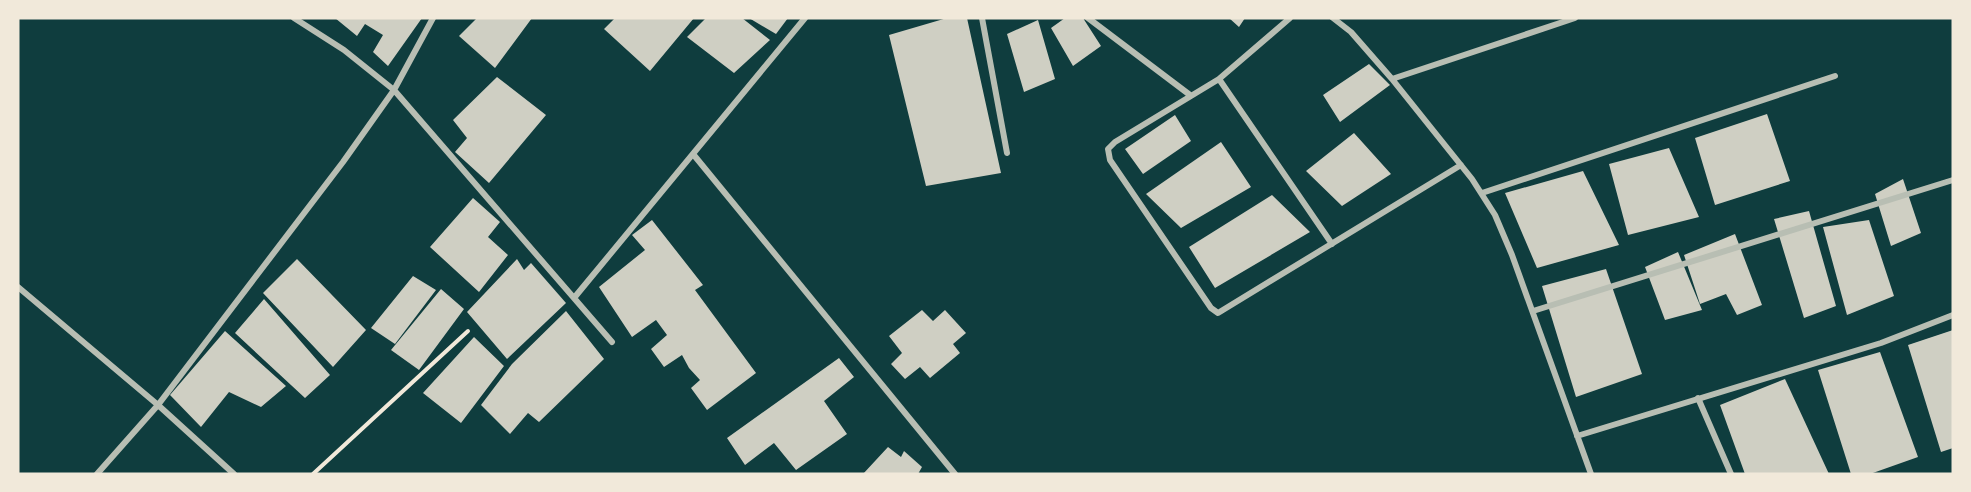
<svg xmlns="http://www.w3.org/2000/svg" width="1971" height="492" viewBox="0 0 1971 492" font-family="'Roboto Serif',serif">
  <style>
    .building { fill: #cfcfc3 }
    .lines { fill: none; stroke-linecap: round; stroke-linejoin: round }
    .path { stroke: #f1e9da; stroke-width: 4 }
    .minor { stroke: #b8beb3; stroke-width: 6 }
  </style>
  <rect width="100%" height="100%" fill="#0f3d3e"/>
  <!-- building -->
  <path class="building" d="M335,18H422L388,66L373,52L383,35L365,24L357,36Z
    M477,18H532L495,68L459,36Z
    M615,18H694L650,71L604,29Z
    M706,18H742L770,40L734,73L687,37Z
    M749,18H788L776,34Z
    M947,18H967L1001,173L926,186L889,35Z
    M1065,18H1083L1101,46L1073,66L1051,28Z
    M1229,18H1245L1239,27Z
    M1038,20L1055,79L1024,92L1007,34Z
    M1369,64L1390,85L1340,122L1323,95Z
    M497,77L546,115L489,183L455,152L467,138L453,120Z
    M1767,114L1790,181L1715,205L1695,138Z
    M1175,115L1191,141L1143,174L1125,149Z
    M1354,133L1391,174L1342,206L1306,171Z
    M1221,142L1251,187L1181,228L1146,194Z
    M1669,148L1699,217L1628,235L1609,164Z
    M1583,171L1619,245L1537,268L1505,193Z
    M1903,179L1921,233L1891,246L1875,194Z
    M1272,195L1310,232L1215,288L1189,247Z
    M473,198L500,222L488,237L508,255L479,292L430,247Z
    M1809,211L1836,306L1804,318L1774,219Z
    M652,220L703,285L695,290L756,373L707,410L691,388L700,380L689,368L682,355L664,367L651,349L667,335L656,320L632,337L599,287L645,250L632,235Z
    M1869,220L1894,296L1847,315L1823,227Z
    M1735,234L1762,305L1737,315L1726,294L1700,304L1684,255Z
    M1678,252L1702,310L1665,320L1645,267Z
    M297,259L366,330L333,367L263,293Z
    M517,259L524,270L531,263L566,303L507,359L467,312Z
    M1606,269L1642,374L1576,397L1542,286Z
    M413,276L436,290L395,344L371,328Z
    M441,289L464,309L419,370L391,350Z
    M264,299L330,375L305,398L235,333Z
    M922,310L933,321L945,310L966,333L953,344L960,353L930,378L920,367L905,379L891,364L902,353L889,336Z
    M566,311L604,359L539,422L528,413L510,434L481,405L512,364Z
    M1953,330V448L1941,452L1908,345Z
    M225,331L286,386L261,407L229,392L201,427L170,395Z
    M474,337L504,366L461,423L423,393Z
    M1880,352L1918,457L1870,474H1851L1818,370Z
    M839,358L854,377L824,401L847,434L796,470L774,443L745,465L727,438Z
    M1785,379L1829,474H1745L1720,405Z
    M888,447L901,457L904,451L922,467L918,474H863Z"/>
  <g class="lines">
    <!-- path -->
    <path class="path" d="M313,474L468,331"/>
    <!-- minor -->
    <path class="minor" d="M433,18L394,90L612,342
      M982,18L1007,153
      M1088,18L1190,95
      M1333,18L1351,32L1392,79L1472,179L1495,215L1512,255L1591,474
      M1219,79L1290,18
      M1392,79L1575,18
      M693,154L955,474
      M1482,193L1835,76
      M1332,244L1219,79L1115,142L1108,149L1110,160L1211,308L1218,313L1461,165
      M18,287L158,405L234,474
      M574,298L805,18
      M1533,311L1953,180
      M1698,398L1731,474
      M1577,436L1881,343L1953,315
      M97,474L158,405L343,162L394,90L344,50L294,18"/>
  </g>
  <!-- border -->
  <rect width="1971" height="492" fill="none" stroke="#f1e9da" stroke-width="39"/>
</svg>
